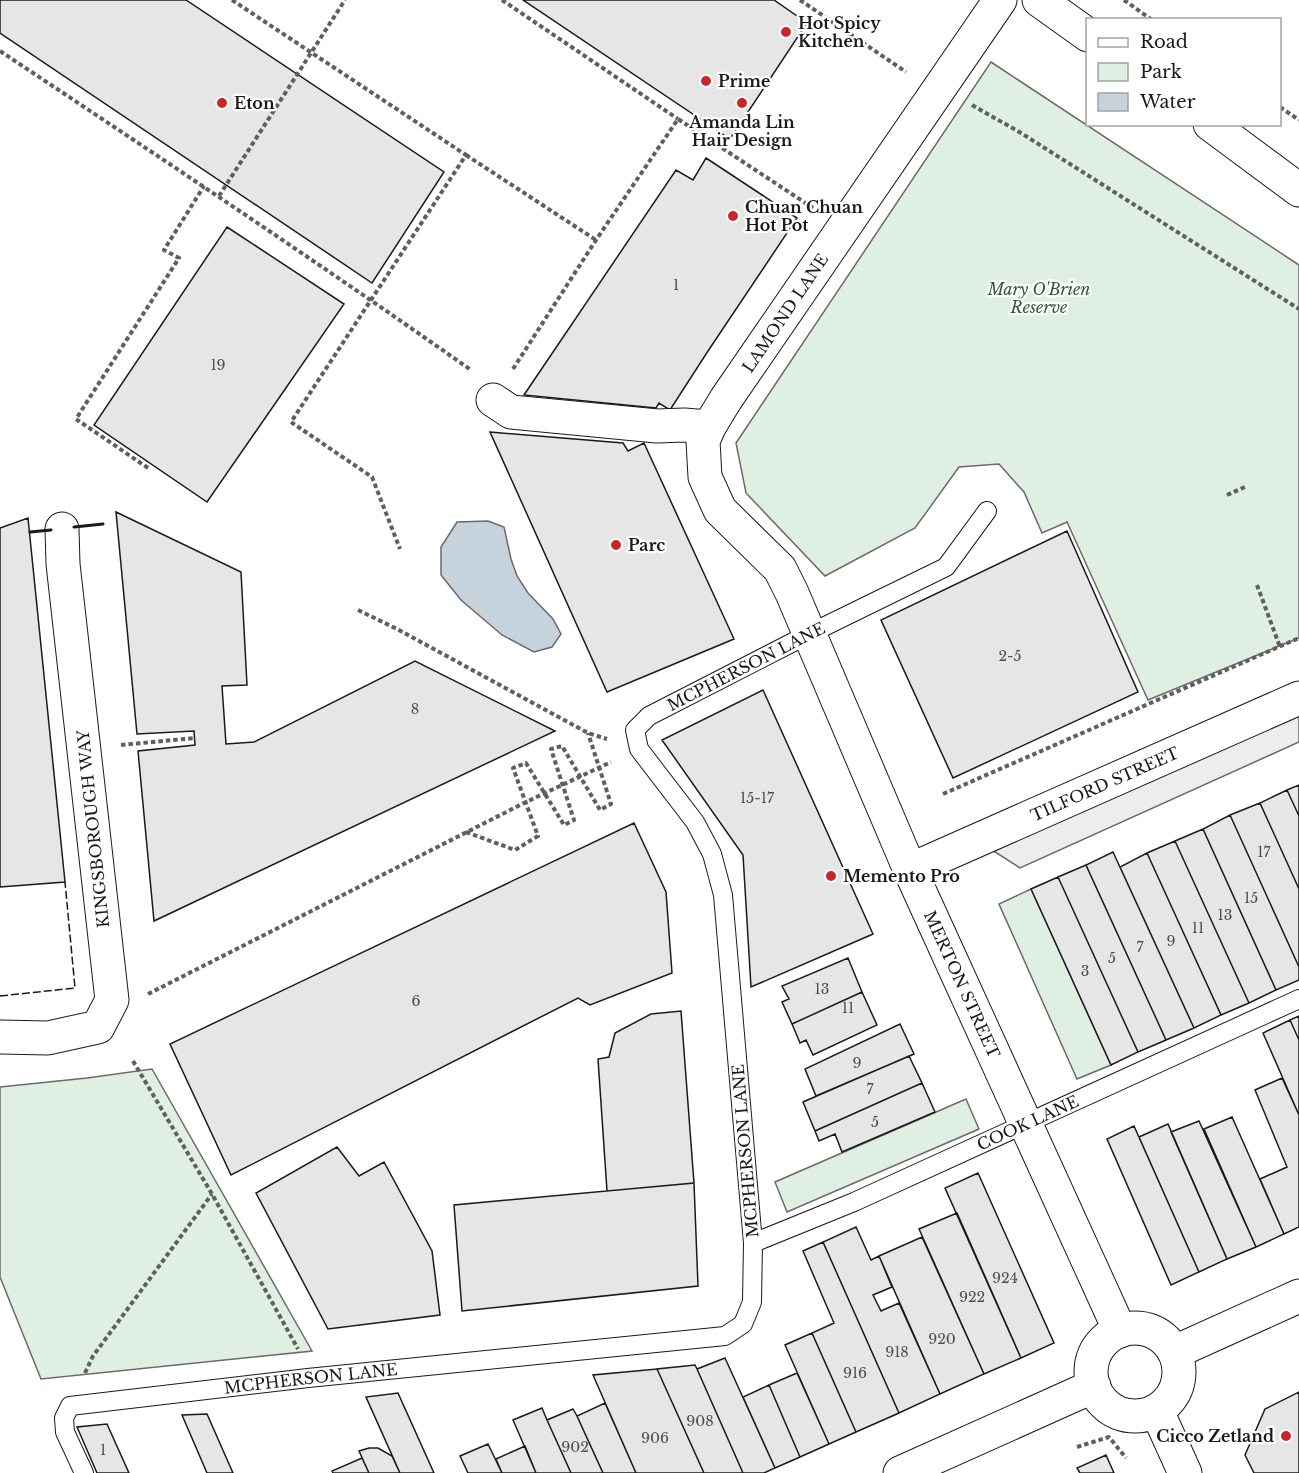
<svg xmlns="http://www.w3.org/2000/svg" width="1299" height="1473" viewBox="0 0 1299 1473" font-family="'Libre Baskerville',serif">
  <style>
    .green { fill: #e0efe3; stroke: #6a6a6a; stroke-width: 1.5 }
    .parking { fill: #ededed; stroke: #6a6a6a; stroke-width: 1.5 }
    .water { fill: #c6d2dc; stroke: #6a6a6a; stroke-width: 1.5 }
    .building { fill: #e6e6e6; stroke: #1a1a1a; stroke-width: 1.5 }
    .lines { fill: none; stroke-linecap: round; stroke-linejoin: round }
    .lane-casing { stroke: #1a1a1a; stroke-width: 20 }
    .street-casing { stroke: #1a1a1a; stroke-width: 35 }
    .secondary-casing { stroke: #1a1a1a; stroke-width: 35 }
    .path { stroke: #5f5f5f; stroke-width: 4; stroke-dasharray: 4.5 3; stroke-linecap: butt }
    .lane { stroke: #fff; stroke-width: 18 }
    .street { stroke: #fff; stroke-width: 33 }
    .secondary { stroke: #fff; stroke-width: 33 }
    .fence { stroke: #1a1a1a; stroke-width: 1.5; stroke-dasharray: 8 3; stroke-linecap: butt }
    .wall { stroke: #1a1a1a; stroke-width: 3 }
    .poi-dot { fill: #c62828; stroke: #fff; stroke-width: 2 }
    .labels { text-anchor: middle; dominant-baseline: central; stroke-width: 4.5; stroke-linejoin: round; paint-order: stroke }
    .number-label { font-size: 14px; fill: #4d4d4d }
    .poi-label { font-size: 16px; font-weight: bold; fill: #1a1a1a; stroke: #fff; text-anchor: start }
    .park-label { font-size: 16px; font-style: italic; fill: #2b5a34; stroke: #fff }
    .street-label { font-size: 16px; fill: #1a1a1a; stroke: #fff }
  </style>
  <rect width="100%" height="100%" fill="#fff"/>
  <!-- green -->
  <path class="green" d="M991,62L1299,265V638L1148,700L1067,522L1042,533L1024,492L999,464L959,467L915,528L825,576L746,493L736,443Z
    M1031,889L1111,1065L1077,1079L999,904Z
    M152,1069L312,1351L41,1379L0,1277V1087L87,1078Z
    M966,1099L979,1129L787,1212L775,1182Z"/>
  <!-- parking -->
  <path class="parking" d="M1299,711V742L1020,868L989,848Z"/>
  <!-- water -->
  <path class="water" d="M488,521L504,527L511,559L517,576L528,593L553,619L561,634L552,647L534,652L502,635L461,600L441,575V547L457,522Z"/>
  <!-- building -->
  <path class="building" d="M0,0H186L444,172L372,283L0,33Z
    M523,0H774L807,23L730,139Z
    M706,158L797,218L708,351L670,410L659,403L656,408L524,395L676,170L693,180Z
    M227,227L344,304L207,502L94,425Z
    M490,432L623,443L628,451L644,443L734,639L607,692Z
    M116,512L241,572L247,685L222,686L226,744L254,742L415,661L555,731L154,921L138,751L195,745L194,731L137,734Z
    M28,518L65,882L0,887V528Z
    M1067,531L1138,692L953,778L881,620Z
    M763,690L873,934L751,987L743,855L662,740Z
    M1299,785V816L1287,790Z
    M1287,790L1299,816V889L1260,803Z
    M1260,803L1299,889V967L1230,815Z
    M1230,815L1299,967V980L1276,990L1203,829Z
    M634,823L666,892L672,973L590,1005L578,998L231,1175L170,1044Z
    M1203,829L1276,990L1249,1003L1175,841Z
    M1175,841L1249,1003L1221,1015L1147,853Z
    M1113,852L1194,1028L1166,1040L1086,865Z
    M1147,853L1221,1015L1194,1028L1120,867Z
    M1086,865L1166,1040L1138,1052L1058,877Z
    M1058,877L1138,1052L1111,1065L1031,889Z
    M848,958L862,992L792,1024L782,1002L789,999L782,986Z
    M862,992L877,1025L813,1055L806,1040L800,1043L792,1024Z
    M681,1011L694,1183L607,1191L598,1059L609,1057L615,1033L651,1014Z
    M1299,1016V1040L1290,1020Z
    M1290,1020L1299,1040V1115L1263,1033Z
    M900,1024L914,1054L816,1096L805,1069Z
    M909,1056L922,1083L815,1131L803,1102Z
    M1282,1078L1299,1115V1227L1284,1234L1260,1179L1287,1167L1255,1090Z
    M922,1083L935,1112L842,1152L835,1134L819,1141L815,1131Z
    M1232,1117L1284,1234L1256,1247L1204,1129Z
    M1199,1121L1256,1247L1227,1259L1171,1132Z
    M1168,1124L1227,1259L1199,1272L1139,1137Z
    M1134,1126L1199,1272L1171,1285L1107,1139Z
    M337,1147L359,1176L384,1162L432,1251L440,1315L328,1329L256,1193Z
    M978,1173L1054,1343L1021,1358L945,1188Z
    M694,1183L698,1286L462,1311L454,1205Z
    M957,1213L1021,1358L984,1374L919,1229Z
    M856,1227L871,1260L879,1256L892,1287L873,1295L881,1311L899,1303L940,1394L899,1413L823,1242Z
    M922,1237L984,1374L940,1394L879,1256Z
    M823,1242L899,1413L856,1432L812,1333L834,1323L803,1251Z
    M812,1333L856,1432L829,1444L785,1345Z
    M725,1358L775,1468L764,1473H743L697,1369Z
    M695,1365L697,1369L743,1473H704L657,1369Z
    M657,1369L704,1473H636L593,1375Z
    M797,1373L829,1444L800,1457L769,1385Z
    M769,1385L800,1457L775,1468L743,1397Z
    M1299,1392V1473H1254L1245,1455L1265,1409Z
    M398,1393L434,1473H400L366,1397Z
    M605,1403L636,1473H603L577,1416Z
    M542,1408L547,1420L571,1473H536L513,1420Z
    M573,1409L577,1416L603,1473H571L547,1420Z
    M207,1414L233,1473H207L182,1415Z
    M107,1424L129,1473H97L77,1427Z
    M488,1444L502,1473H468L460,1456Z
    M525,1446L536,1473H502L496,1459Z
    M369,1448H378L392,1456L400,1473H369L359,1451Z
    M1106,1455L1114,1473H1080L1077,1468Z
    M362,1458L369,1473H333L332,1471Z"/>
  <g class="lines">
    <defs>
      <g id="lane">
        <path id="s1" d="M753,1243L854,1202L1299,999"/>
        <path id="s2" d="M84,1473L65,1432L64,1418L70,1406L308,1378L725,1336L743,1324L752,1302L753,1243L723,895L712,854L695,822L639,749L635,730L649,716L809,634L946,567L987,511"/>
      </g>
      <g id="street">
        <path id="s3" d="M1000,0L726,399L709,427L703,441L705,477L720,510L780,569L792,593L910,870L1120,1331"/>
        <path d="M493,400L511,412L657,426L684,425L709,427"/>
        <path id="s4" d="M910,870L1299,698"/>
        <path d="M0,1037L48,1038L98,1027L112,1000L63,564L62,529"/>
        <circle cx="1135" cy="1372" r="44"/>
        <path d="M1175,1352L1299,1296"/>
        <path d="M1157,1411L1185,1473"/>
        <path d="M900,1473L1094,1386"/>
      </g>
      <path id="secondary" d="M1039,0L1088,35
        M1210,124L1299,190"/>
    </defs>
    <!-- lane casing -->
    <use href="#lane" class="lane-casing"/>
    <!-- street casing -->
    <use href="#street" class="street-casing"/>
    <!-- secondary casing -->
    <use href="#secondary" class="secondary-casing"/>
    <!-- path -->
    <path class="path" d="M232,0L466,155L291,422L372,477L400,549
      M502,0L678,119
      M800,0L906,72
      M1124,0L1152,20
      M0,51C158,156 316,261 471,370
      M972,105L1021,133L1299,309
      M1280,107L1299,120
      M466,155L596,240
      M219,196L345,0
      M513,369L596,240L678,119L813,208
      M148,468L76,419L179,258L164,250L204,186
      M1227,495L1247,486
      M1257,585L1280,647
      M358,610L397,629L588,733L607,739
      M121,745L195,738
      M943,794L1299,638
      M466,832L515,850L538,836L513,768L526,763L564,825L574,820L551,749L562,746L600,810L611,804L588,733
      M148,994L526,802L611,762
      M133,1061L212,1194L298,1349
      M85,1373L93,1356L212,1194
      M1077,1447L1109,1437L1126,1458"/>
    <!-- lane -->
    <use href="#lane" class="lane"/>
    <!-- street -->
    <use href="#street" class="street"/>
    <!-- secondary -->
    <use href="#secondary" class="secondary"/>
    <!-- fence -->
    <path class="fence" d="M0,996L75,988L65,882"/>
    <!-- wall -->
    <path class="wall" d="M74,527L103,524
      M30,532L51,530"/>
  </g>
  <!-- markers -->
  <g class="poi-dot">
    <circle cx="786" cy="32" r="6"/>
    <circle cx="706" cy="81" r="6"/>
    <circle cx="222" cy="103" r="6"/>
    <circle cx="742" cy="103" r="6"/>
    <circle cx="733" cy="216" r="6"/>
    <circle cx="616" cy="545" r="6"/>
    <circle cx="831" cy="876" r="6"/>
    <circle cx="1286" cy="1436" r="6"/>
  </g>
  <g class="labels">
    <!-- number labels -->
    <g class="number-label">
      <text x="676" y="285">1</text>
      <text x="218" y="365">19</text>
      <text x="1010" y="656">2-5</text>
      <text x="415" y="709">8</text>
      <text x="757" y="798">15-17</text>
      <text x="1264" y="852">17</text>
      <text x="1251" y="898">15</text>
      <text x="1225" y="915">13</text>
      <text x="1198" y="928">11</text>
      <text x="1171" y="941">9</text>
      <text x="1140" y="947">7</text>
      <text x="1112" y="958">5</text>
      <text x="1085" y="971">3</text>
      <text x="822" y="989">13</text>
      <text x="416" y="1001">6</text>
      <text x="848" y="1008">11</text>
      <text x="857" y="1063">9</text>
      <text x="870" y="1089">7</text>
      <text x="875" y="1122">5</text>
      <text x="1005" y="1278">924</text>
      <text x="972" y="1297">922</text>
      <text x="942" y="1339">920</text>
      <text x="897" y="1352">918</text>
      <text x="855" y="1373">916</text>
      <text x="700" y="1421">908</text>
      <text x="655" y="1438">906</text>
      <text x="575" y="1447">902</text>
      <text x="103" y="1450">1</text>
    </g>
    <!-- poi labels -->
    <g class="poi-label">
      <text x="798" y="23">Hot Spicy<tspan x="798" dy="18">Kitchen</tspan></text>
      <text x="718" y="81">Prime</text>
      <text x="234" y="103">Eton</text>
      <text x="742" y="122" text-anchor="middle">Amanda Lin<tspan x="742" dy="18">Hair Design</tspan></text>
      <text x="745" y="207">Chuan Chuan<tspan x="745" dy="18">Hot Pot</tspan></text>
      <text x="628" y="545">Parc</text>
      <text x="843" y="876">Memento Pro</text>
      <text x="1274" y="1436" text-anchor="end">Cicco Zetland</text>
    </g>
    <!-- park labels -->
    <g class="park-label">
      <text x="1039" y="289">Mary O'Brien<tspan x="1039" dy="18">Reserve</tspan></text>
    </g>
    <!-- street labels -->
    <g class="street-label">
      <text transform="translate(785 313) rotate(-56)">LAMOND LANE</text>
      <text stroke="none"><textPath href="#s2" startOffset="1504">MCPHERSON LANE</textPath></text>
      <text stroke="none"><textPath href="#s4" startOffset="213">TILFORD STREET</textPath></text>
      <text transform="translate(93 829) rotate(-96)">KINGSBOROUGH WAY</text>
      <text stroke="none"><textPath href="#s3" startOffset="1142">MERTON STREET</textPath></text>
      <text stroke="none"><textPath href="#s1" startOffset="300">COOK LANE</textPath></text>
      <text transform="translate(745 1151) rotate(-95)">MCPHERSON LANE</text>
      <text stroke="none"><textPath href="#s2" startOffset="315">MCPHERSON LANE</textPath></text>
    </g>
  </g>
  <!-- legend -->
  <rect x="1086" y="18" width="195" height="108" fill="#ffffff" stroke="#a3a3a3" stroke-width="1.5"/>
  <rect x="1098" y="38" width="30" height="9" fill="#ffffff" stroke="#a3a3a3" stroke-width="1.5"/>
  <text x="1140" y="48" font-size="18" fill="#1a1a1a">Road</text>
  <rect x="1098" y="63" width="30" height="18" fill="#e0efe3" stroke="#a3a3a3" stroke-width="1.5"/>
  <text x="1140" y="78" font-size="18" fill="#1a1a1a">Park</text>
  <rect x="1098" y="93" width="30" height="18" fill="#c6d2dc" stroke="#a3a3a3" stroke-width="1.5"/>
  <text x="1140" y="108" font-size="18" fill="#1a1a1a">Water</text>
</svg>
